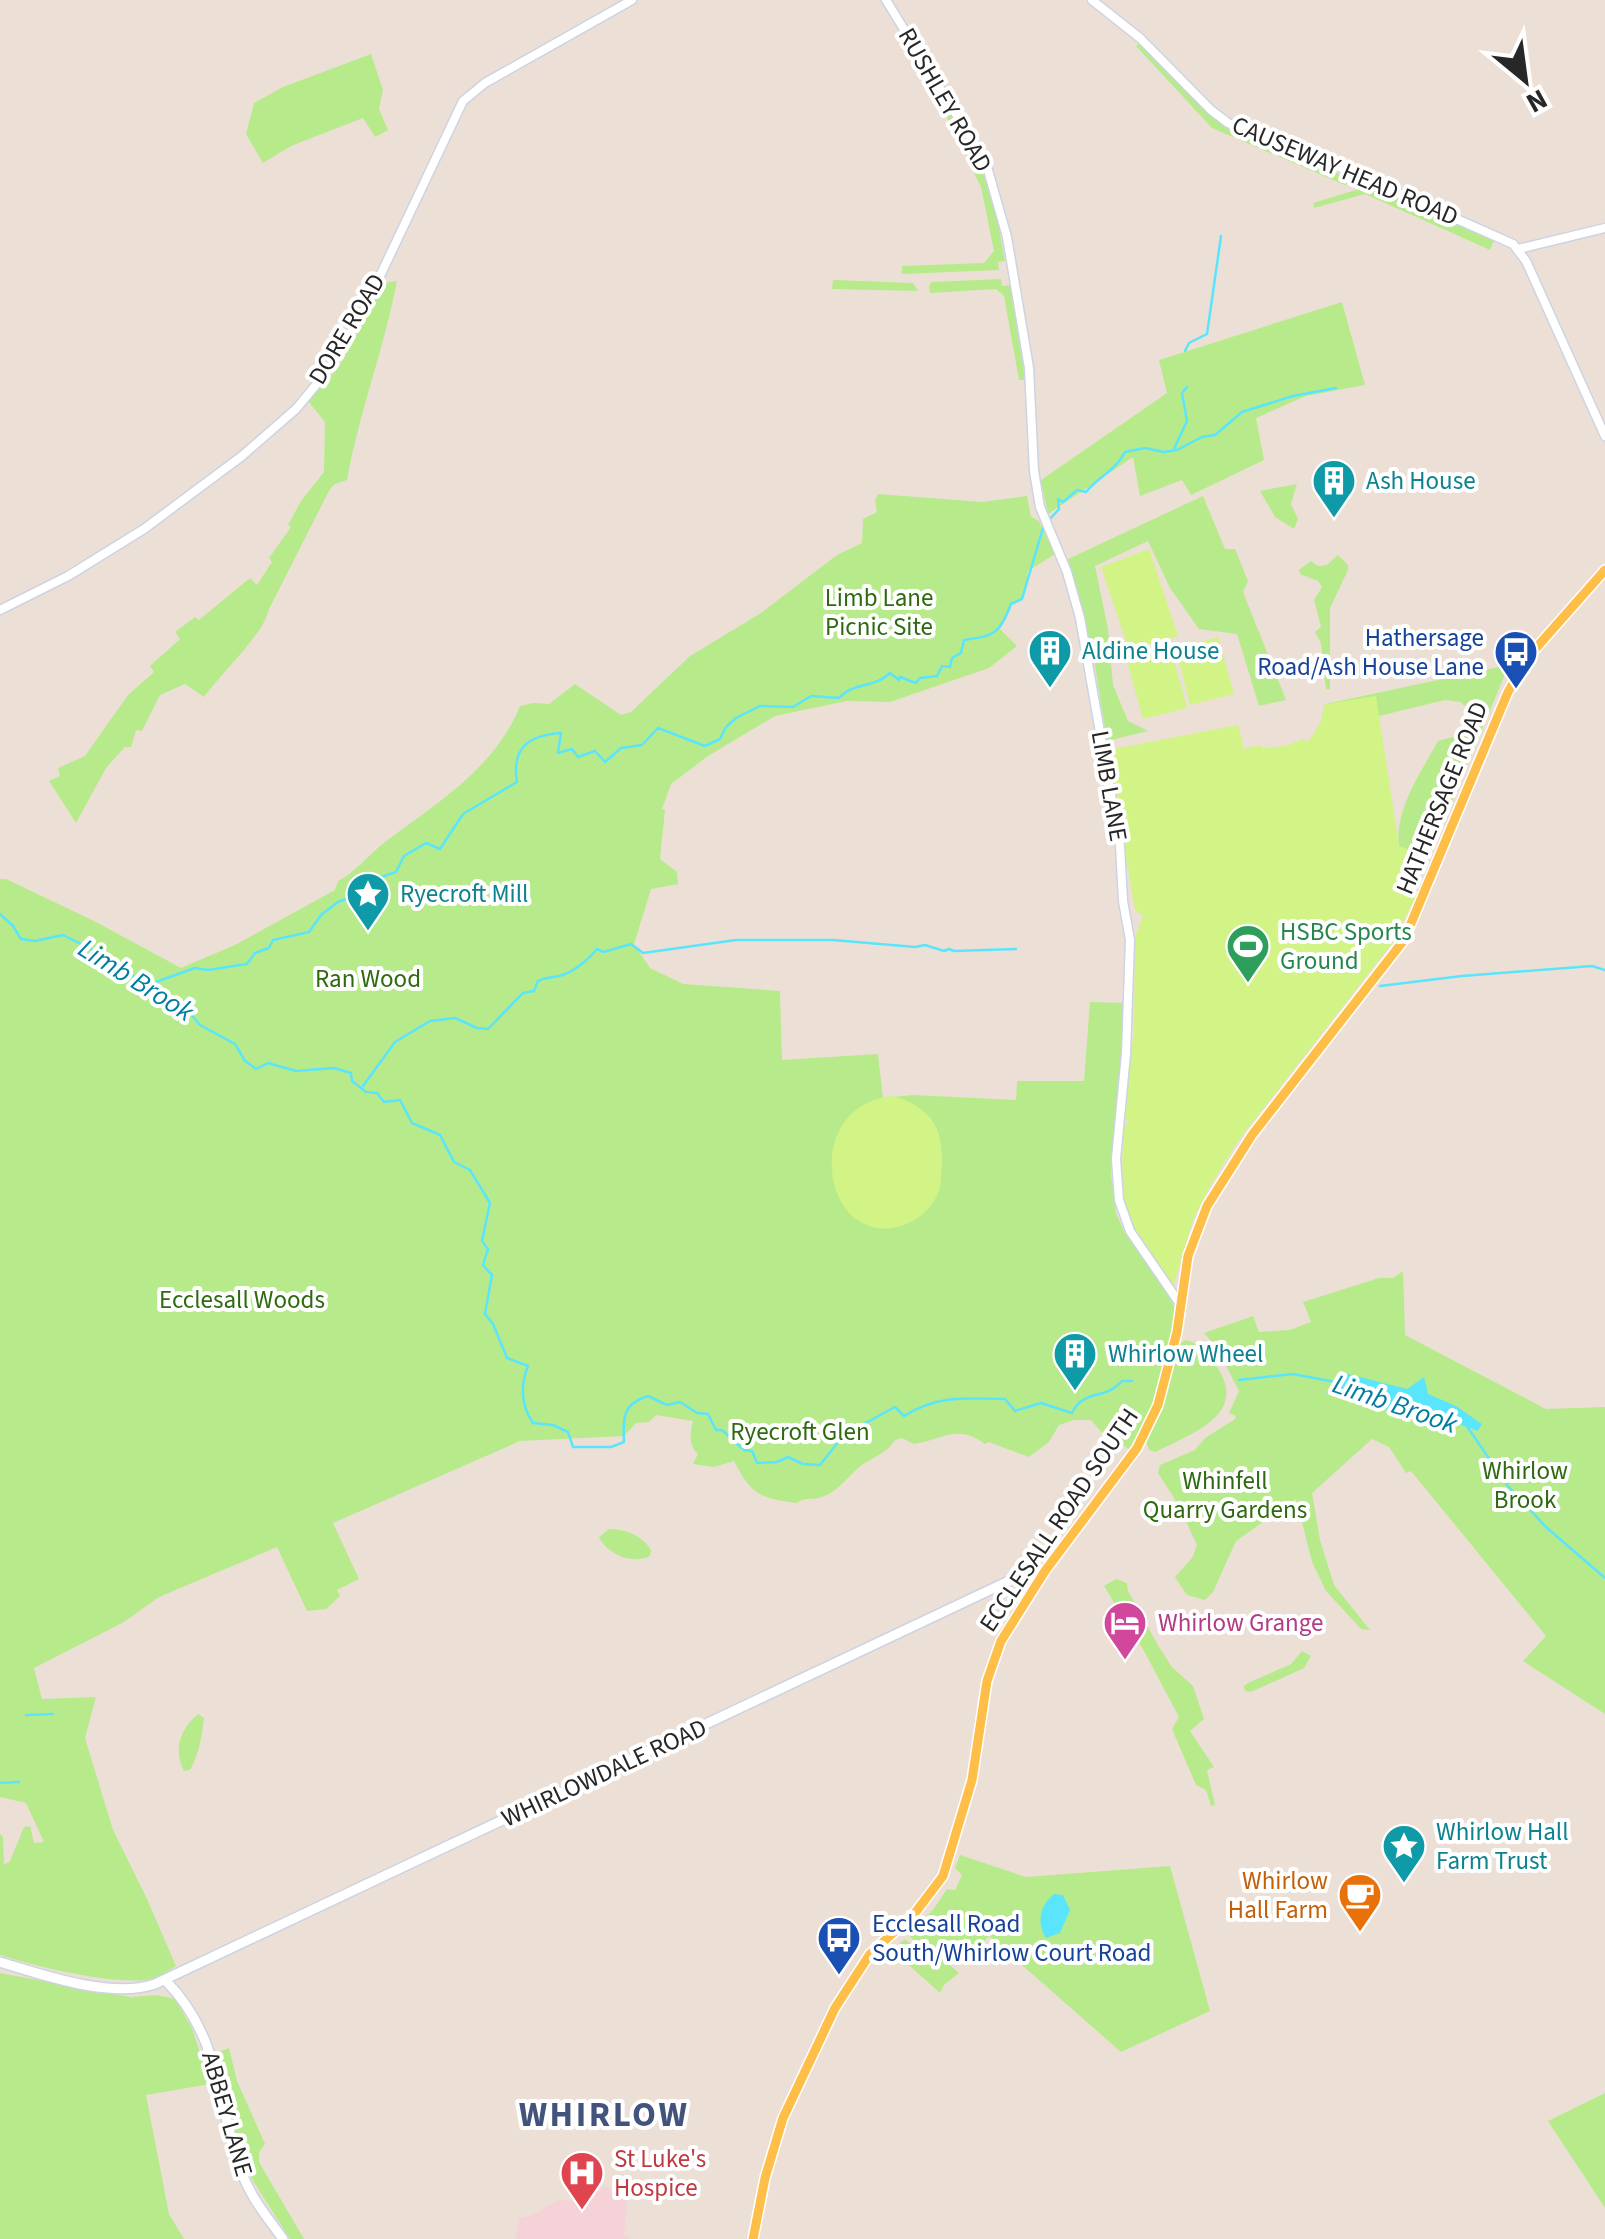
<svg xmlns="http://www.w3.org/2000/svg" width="1605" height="2239" viewBox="0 0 1605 2239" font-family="'Source Sans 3',sans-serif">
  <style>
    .medical { fill: #f5d2d8 }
    .green { fill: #b7ea8b }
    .pitch { fill: #d2f385 }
    .water { fill: #5be5fc }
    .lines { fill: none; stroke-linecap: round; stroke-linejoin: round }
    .stream { stroke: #5be5fc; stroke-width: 2.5 }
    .tertiary-casing { stroke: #ccd3e3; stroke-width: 11 }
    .secondary-casing { stroke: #ccd3e3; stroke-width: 12 }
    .primary-casing { stroke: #fff; stroke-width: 12 }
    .tertiary { stroke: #fff; stroke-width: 8 }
    .secondary { stroke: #fff; stroke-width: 9 }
    .primary { stroke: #ffbe48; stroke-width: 9 }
    .labels { text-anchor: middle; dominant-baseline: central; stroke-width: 8; stroke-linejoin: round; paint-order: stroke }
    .street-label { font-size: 25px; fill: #272727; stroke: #fff }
    .culture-label { font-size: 25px; fill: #0d838f; stroke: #fff; text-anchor: start }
    .park-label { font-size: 25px; fill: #2f6a11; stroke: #fff }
    .transit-label { font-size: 25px; fill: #164399; stroke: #fff; text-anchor: end }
    .leisure-label { font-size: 25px; fill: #27864d; stroke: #fff; text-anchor: start }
    .hotel-label { font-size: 25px; fill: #b23c85; stroke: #fff; text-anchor: start }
    .food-label { font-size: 25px; fill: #c56008; stroke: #fff; text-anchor: end }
    .health-label { font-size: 25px; fill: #be3a42; stroke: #fff; text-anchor: start }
    .water-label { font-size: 28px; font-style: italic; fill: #007ea2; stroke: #fff }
    .district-label { font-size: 35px; font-weight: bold; letter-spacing: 2.5px; fill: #43547c; stroke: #fff }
  </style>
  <rect width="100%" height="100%" fill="#ece0d6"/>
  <!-- medical -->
  <path class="medical" d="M605,2186L627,2202L624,2235L630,2239H515L520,2218L533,2215L558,2200L584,2201Z"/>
  <!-- green -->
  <path class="green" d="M1140,43L1222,124L1355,181L1345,185L1212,128L1136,46Z
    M371,54L383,90L379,109L388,130L375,137L363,118L291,146L263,163L246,134L254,103L283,87Z
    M946,105L978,158L997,217L1005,261L998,262L999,270L902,274V266L984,263L994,251L981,187L942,107Z
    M1369,186L1494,240L1490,250L1365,194L1314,208L1313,203Z
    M1001,279L1002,286L1011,285L1025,380H1019L1004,296L996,289L930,293L929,286L932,282Z
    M833,280L913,283L918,291L832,289Z
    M397,281C384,349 359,413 347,480L335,484L330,489L268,611C266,631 219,676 204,697L185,684L160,695L142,731L136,730L131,747H125L106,768L76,823L49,781L60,776L58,768L85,756L128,695L154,672L150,666L180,639L175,632L195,617L199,620L250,578L257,585L272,562L269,558L291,527L288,525L301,501L324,472L325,422L308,401L339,367L384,283Z
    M1342,302L1365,385L1306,396L1256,418L1264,460L1191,495L1182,480L1140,496L1133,457L1048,514L1041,480L1167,393L1159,360Z
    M1297,484L1291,504L1298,519L1294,529L1275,517L1260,491Z
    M878,494L982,502L1027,496L1031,517L1039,521L1055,554L1028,571L1025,593L1017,603L1011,604L1000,629L1017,646L989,668L890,702L847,701L775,716L708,756L671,784L662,809L665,810L660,859L677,872L678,884L651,889L634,944L650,968L683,984L780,991L782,1060L878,1054L883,1098L913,1095L1016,1100L1017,1081H1084L1090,1002L1126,1003L1111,1174L1116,1213L1125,1233L1169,1295L1176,1311L1165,1369L1153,1406L1131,1450L1104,1435L1091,1420H1074L1059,1425L1049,1442L1029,1457L989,1442L985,1444C957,1423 942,1440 914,1444L902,1438L895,1440C886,1455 869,1458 857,1469C846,1479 835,1494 819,1498C808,1500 806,1497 796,1503C759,1498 751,1494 734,1461L714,1467L693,1464L698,1454C688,1445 690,1434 693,1421L656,1415L649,1422L636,1423L624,1436L520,1441L333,1523L359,1579L337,1590L340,1596L326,1609L307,1611L277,1547L159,1597L124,1622L34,1668L42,1699L96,1697L85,1738L113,1830L147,1899L176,1966C169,1970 162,1975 155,1978C122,1988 34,1966 0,1955V1834L3,1837L4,1865L10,1861L24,1827L30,1826L34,1843L44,1842L26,1803L0,1797V879H6L94,921L181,968L235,945L335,890L338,881C356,872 369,854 385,842C437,803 495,768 520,706L533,703L549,704L575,684L621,715L631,712L690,656L761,613L837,555L862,543L863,519L877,512L875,500Z
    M1203,496L1225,549H1235L1248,581L1243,592L1286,700L1259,706L1237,634L1199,629L1170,588L1148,541L1095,566L1108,629L1113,685L1128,721L1148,731L1107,741L1093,653L1068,559Z
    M1338,555L1348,565V570L1330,608V689H1326L1321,643L1315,632L1321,627L1314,600L1322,587L1318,581L1300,574L1299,570L1311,561L1318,566L1327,565Z
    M1499,667L1504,669L1505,674L1429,858L1399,846C1394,811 1421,772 1438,741L1453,737L1469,721L1465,706L1460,702L1445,700L1379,716L1321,722L1325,704Z
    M1403,1271L1405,1335L1546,1409L1605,1407V1714L1523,1661L1546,1636L1411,1471L1406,1473L1389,1447L1372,1439L1312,1493L1320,1540L1334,1585L1370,1630L1361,1629L1326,1591L1312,1562L1296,1499L1236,1541L1213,1592L1205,1600L1187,1595L1175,1577L1192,1558L1197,1545L1178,1504L1158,1473L1160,1465L1195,1450L1205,1438L1235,1419L1236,1416L1229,1413L1239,1391L1223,1360L1230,1356L1227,1352L1222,1353L1204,1333L1253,1316L1259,1332L1290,1330L1311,1322L1303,1302L1379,1278H1393Z
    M1186,1340C1202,1344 1212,1358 1220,1372C1246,1417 1187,1435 1156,1452L1149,1450L1146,1441L1166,1394L1181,1343Z
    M609,1529C625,1529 642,1535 651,1550L650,1556C632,1565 607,1554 599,1537Z
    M1116,1579L1127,1583L1128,1591L1159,1647L1172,1667L1193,1686L1204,1719L1190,1731L1214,1767L1207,1770L1215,1805L1211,1806L1206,1790L1196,1785L1172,1729L1179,1717L1144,1651L1104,1586Z
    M1302,1651L1311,1656L1304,1668L1251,1692L1245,1691L1244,1686L1248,1683L1291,1664Z
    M198,1714L204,1718C202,1736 199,1754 190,1770L184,1771C173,1750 180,1729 198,1714Z
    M960,1855L1026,1877L1170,1866L1210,2011L1121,2052L989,1936L961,1965C944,1949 923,1950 907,1934L933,1910L947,1889L955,1890L962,1875L955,1868Z
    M905,1939C922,1955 940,1954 959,1973L944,1985L940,1993L892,1950Z
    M0,1973L131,1997L157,1995L175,1999L192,2028L210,2084L146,2095L169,2214L184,2239H0Z
    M229,2048L237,2081L265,2144L259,2152V2162L304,2239H290L243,2165L216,2053Z
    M1605,2093V2208L1548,2121Z"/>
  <!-- pitch -->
  <path class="pitch" d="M1149,549L1178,636L1129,650L1101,567Z
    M1218,637L1234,694L1190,705L1176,649Z
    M1171,649L1187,708L1143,719L1127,661Z
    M1376,696L1399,846L1429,858L1425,869L1418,871L1416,896L1393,942L1238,1141L1209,1188L1193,1220L1173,1287L1142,1243L1125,1210L1122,1189L1123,1126L1128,1122L1124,1113L1134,1030L1135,937L1143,916L1135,910L1108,750L1238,725L1244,749L1260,745L1262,748L1286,746L1303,739L1308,742L1321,722L1325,704Z
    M893,1096C930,1107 943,1126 942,1163C941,1177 942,1189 934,1201C926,1214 913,1223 897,1227C822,1245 800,1105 893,1096Z"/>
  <!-- water -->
  <path class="water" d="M1348,1374L1407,1389L1424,1377L1428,1394L1456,1406L1482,1424L1478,1431L1436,1416L1433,1423L1420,1421L1344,1395L1326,1393L1335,1382Z
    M1054,1894L1063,1895L1070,1910L1060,1933L1046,1938C1036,1923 1040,1905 1054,1894Z"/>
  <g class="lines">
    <!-- stream -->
    <path class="stream" d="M1185,351L1189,343L1207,334L1221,236
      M1174,449L1187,421L1182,393L1187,387
      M1050,519L1059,509L1058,499L1063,502L1077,490L1086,492C1097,478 1116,470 1125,452L1145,448L1164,452L1177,450L1202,437L1215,435L1242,412L1293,396L1336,388
      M0,914L13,926L21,939L35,941L63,935C85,946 110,957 129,972C150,989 147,997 178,999L200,1025L235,1044L245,1061L256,1069L268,1063L296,1071L334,1068L351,1073L352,1081L366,1092L377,1093L384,1102L400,1100L412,1123L440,1135L454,1162L470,1170L490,1203L482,1241L488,1249L483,1265L492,1275L485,1314L493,1324L507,1358L528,1366C520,1386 521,1405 533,1423L553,1425L568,1432L573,1447H611L624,1442C623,1418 622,1404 648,1396L667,1405L680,1402L697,1413L708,1414L716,1430H722L744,1450L752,1451L757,1463L777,1462L788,1457L803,1464L820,1465L850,1427L864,1424L895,1407L904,1416C938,1395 965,1398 1005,1399L1015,1411L1041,1403L1072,1413C1084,1388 1105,1401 1122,1381H1132
      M1380,986L1462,976L1592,966L1605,970
      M142,987L195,968L208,970L247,964L255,953L269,948L273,940L309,932L321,915L338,902L371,890L381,877L396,872L404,856L426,843L440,849L463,814L517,782C511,747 530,735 561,733L558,753L572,749L578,757L595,751L605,762L621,748L642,745L658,728L705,746L720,739L726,727L736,718L760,706L793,707L811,696L839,698C853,682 875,688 890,673L899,680L900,677L916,683L920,678L937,676L942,666L950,667L952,658L961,653L964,640C994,636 1000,634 1011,604L1022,599L1043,528
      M363,1086L395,1042L430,1021L455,1018L477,1028L488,1029L523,993L534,991L538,981C546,977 550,978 559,976C573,973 590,958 597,949L604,952L631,944L643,953L736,940H833L915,947L925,945L944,951L949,949L954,951L1016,949
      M1239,1380L1293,1374L1335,1382
      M1466,1425L1508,1486L1546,1527L1605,1578
      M26,1715L53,1714
      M0,1783L19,1782"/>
    <defs>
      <path id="tertiary" d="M886,0L986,163L1007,237L1029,368L1034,471L1040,507L1067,572L1080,618L1120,846L1123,901L1130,940L1126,1054L1116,1159L1119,1200L1130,1231L1180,1304
        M1092,0L1140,38L1211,110L1228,123L1310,154L1513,244L1526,261L1605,436
        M1518,249L1605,228
        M0,610L68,576L144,529L242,456L296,409L325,374L361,316L463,101L485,83L632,0"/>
      <path id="secondary" d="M0,1962C43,1975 111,1999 155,1984L994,1588L1024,1574L1045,1571
        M165,1980C222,2037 216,2103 242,2173C251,2198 268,2218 283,2239"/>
      <path id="primary" d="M753,2239L765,2178L783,2118L835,2008L870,1954L915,1913L943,1876L972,1780L987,1681L1001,1641L1045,1571L1137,1448L1158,1405L1177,1332L1188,1256L1207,1206L1252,1135L1404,940L1508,692L1529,656L1605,570"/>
    </defs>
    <!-- tertiary casing -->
    <use href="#tertiary" class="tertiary-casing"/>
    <!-- secondary casing -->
    <use href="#secondary" class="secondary-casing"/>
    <!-- primary casing -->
    <use href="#primary" class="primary-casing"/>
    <!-- tertiary -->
    <use href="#tertiary" class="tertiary"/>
    <!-- secondary -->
    <use href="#secondary" class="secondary"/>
    <!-- primary -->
    <use href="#primary" class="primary"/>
  </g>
  <!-- icons -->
  <defs>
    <symbol id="building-pin" viewBox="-11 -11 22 30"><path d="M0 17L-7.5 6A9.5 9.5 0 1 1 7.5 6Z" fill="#0f9aa8" stroke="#fff"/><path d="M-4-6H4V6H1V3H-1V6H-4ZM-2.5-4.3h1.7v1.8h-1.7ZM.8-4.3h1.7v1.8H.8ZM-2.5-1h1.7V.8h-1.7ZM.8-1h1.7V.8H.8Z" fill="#fff"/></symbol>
    <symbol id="bus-pin" viewBox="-11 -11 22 30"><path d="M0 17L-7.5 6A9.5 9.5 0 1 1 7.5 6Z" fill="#1a4fb4" stroke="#fff"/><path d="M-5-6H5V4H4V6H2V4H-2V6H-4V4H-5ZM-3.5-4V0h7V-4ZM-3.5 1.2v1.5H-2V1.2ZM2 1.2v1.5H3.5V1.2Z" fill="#fff"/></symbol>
    <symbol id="sight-pin" viewBox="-11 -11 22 30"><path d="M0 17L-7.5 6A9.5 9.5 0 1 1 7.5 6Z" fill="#0f9aa8" stroke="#fff"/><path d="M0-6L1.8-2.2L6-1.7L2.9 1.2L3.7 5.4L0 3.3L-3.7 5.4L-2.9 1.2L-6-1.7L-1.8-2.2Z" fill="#fff"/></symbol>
    <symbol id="stadium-pin" viewBox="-11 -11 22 30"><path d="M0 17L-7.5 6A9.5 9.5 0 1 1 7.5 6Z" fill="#2e9e5b" stroke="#fff"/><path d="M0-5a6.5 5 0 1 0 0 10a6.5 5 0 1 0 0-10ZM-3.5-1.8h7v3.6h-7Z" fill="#fff"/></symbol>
    <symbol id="hotel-pin" viewBox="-11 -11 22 30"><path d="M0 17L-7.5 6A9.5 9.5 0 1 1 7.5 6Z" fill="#d1479c" stroke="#fff"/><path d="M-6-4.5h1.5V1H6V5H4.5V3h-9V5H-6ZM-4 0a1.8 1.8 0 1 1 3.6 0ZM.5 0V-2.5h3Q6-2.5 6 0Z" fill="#fff"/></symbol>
    <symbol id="cafe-pin" viewBox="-11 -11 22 30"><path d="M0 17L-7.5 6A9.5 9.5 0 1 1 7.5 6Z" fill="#e8710a" stroke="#fff"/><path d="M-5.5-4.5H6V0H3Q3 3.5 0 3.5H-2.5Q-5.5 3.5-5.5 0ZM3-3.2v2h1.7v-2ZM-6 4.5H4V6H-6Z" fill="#fff"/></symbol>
    <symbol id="hospital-pin" viewBox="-11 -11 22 30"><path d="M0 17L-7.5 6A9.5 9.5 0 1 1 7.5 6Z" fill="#e0444e" stroke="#fff"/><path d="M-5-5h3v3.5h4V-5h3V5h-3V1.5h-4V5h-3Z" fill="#fff"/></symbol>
  </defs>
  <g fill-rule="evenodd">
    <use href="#building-pin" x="1309" y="456" width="50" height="68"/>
    <use href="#building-pin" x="1025" y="626" width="50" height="68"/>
    <use href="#bus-pin" x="1491" y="627" width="50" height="68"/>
    <use href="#sight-pin" x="343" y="869" width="50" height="68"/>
    <use href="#stadium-pin" x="1223" y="921" width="50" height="68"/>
    <use href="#building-pin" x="1050" y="1329" width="50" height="68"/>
    <use href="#hotel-pin" x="1100" y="1598" width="50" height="68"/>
    <use href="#sight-pin" x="1379" y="1821" width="50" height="68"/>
    <use href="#cafe-pin" x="1335" y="1870" width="50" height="68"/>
    <use href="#bus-pin" x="814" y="1913" width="50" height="68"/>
    <use href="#hospital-pin" x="557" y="2148" width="50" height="68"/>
  </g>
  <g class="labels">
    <!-- street labels -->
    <g class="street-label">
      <text transform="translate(945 100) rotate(60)">RUSHLEY ROAD</text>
      <text transform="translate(1345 171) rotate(23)">CAUSEWAY HEAD ROAD</text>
      <text transform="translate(347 329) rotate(-59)">DORE ROAD</text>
      <text transform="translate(1109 786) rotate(80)">LIMB LANE</text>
      <text transform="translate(1442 798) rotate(-68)">HATHERSAGE ROAD</text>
      <text transform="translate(1059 1520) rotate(-56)">ECCLESALL ROAD SOUTH</text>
      <text transform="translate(604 1773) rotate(-25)">WHIRLOWDALE ROAD</text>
      <text transform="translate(227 2114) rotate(74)">ABBEY LANE</text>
    </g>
    <!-- culture labels -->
    <g class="culture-label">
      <text x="1366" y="481">Ash House</text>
      <text x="1082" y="651">Aldine House</text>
      <text x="400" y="894">Ryecroft Mill</text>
      <text x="1108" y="1354">Whirlow Wheel</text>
      <text x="1436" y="1832">Whirlow Hall<tspan x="1436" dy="29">Farm Trust</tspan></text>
    </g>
    <!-- park labels -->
    <g class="park-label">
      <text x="879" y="598">Limb Lane<tspan x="879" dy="29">Picnic Site</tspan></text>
      <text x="368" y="979">Ran Wood</text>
      <text x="242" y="1300">Ecclesall Woods</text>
      <text x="800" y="1432">Ryecroft Glen</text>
      <text x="1525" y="1471">Whirlow<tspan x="1525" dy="29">Brook</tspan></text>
      <text x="1225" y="1481">Whinfell<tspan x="1225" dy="29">Quarry Gardens</tspan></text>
    </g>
    <!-- transit labels -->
    <g class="transit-label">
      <text x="1484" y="638">Hathersage<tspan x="1484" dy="29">Road/Ash House Lane</tspan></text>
      <text x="872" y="1924" text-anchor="start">Ecclesall Road<tspan x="872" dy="29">South/Whirlow Court Road</tspan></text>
    </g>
    <!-- leisure labels -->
    <g class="leisure-label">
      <text x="1280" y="932">HSBC Sports<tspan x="1280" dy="29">Ground</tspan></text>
    </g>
    <!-- hotel labels -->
    <g class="hotel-label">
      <text x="1158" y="1623">Whirlow Grange</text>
    </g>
    <!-- food labels -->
    <g class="food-label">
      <text x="1328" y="1881">Whirlow<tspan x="1328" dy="29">Hall Farm</tspan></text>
    </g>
    <!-- health labels -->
    <g class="health-label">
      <text x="614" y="2159">St Luke's<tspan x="614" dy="29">Hospice</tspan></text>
    </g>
    <!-- water labels -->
    <g class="water-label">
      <text transform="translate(136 980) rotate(32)">Limb Brook</text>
      <text transform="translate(1395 1404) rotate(19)">Limb Brook</text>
    </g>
    <!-- district labels -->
    <g class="district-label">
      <text x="604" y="2115">WHIRLOW</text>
    </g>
  </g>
  <!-- north arrow -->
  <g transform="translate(1525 80) rotate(151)" stroke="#ffffff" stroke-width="8" paint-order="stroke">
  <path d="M0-8L18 38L0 25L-18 38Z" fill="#272727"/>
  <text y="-15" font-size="28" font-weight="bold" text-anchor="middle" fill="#272727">N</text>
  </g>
</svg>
